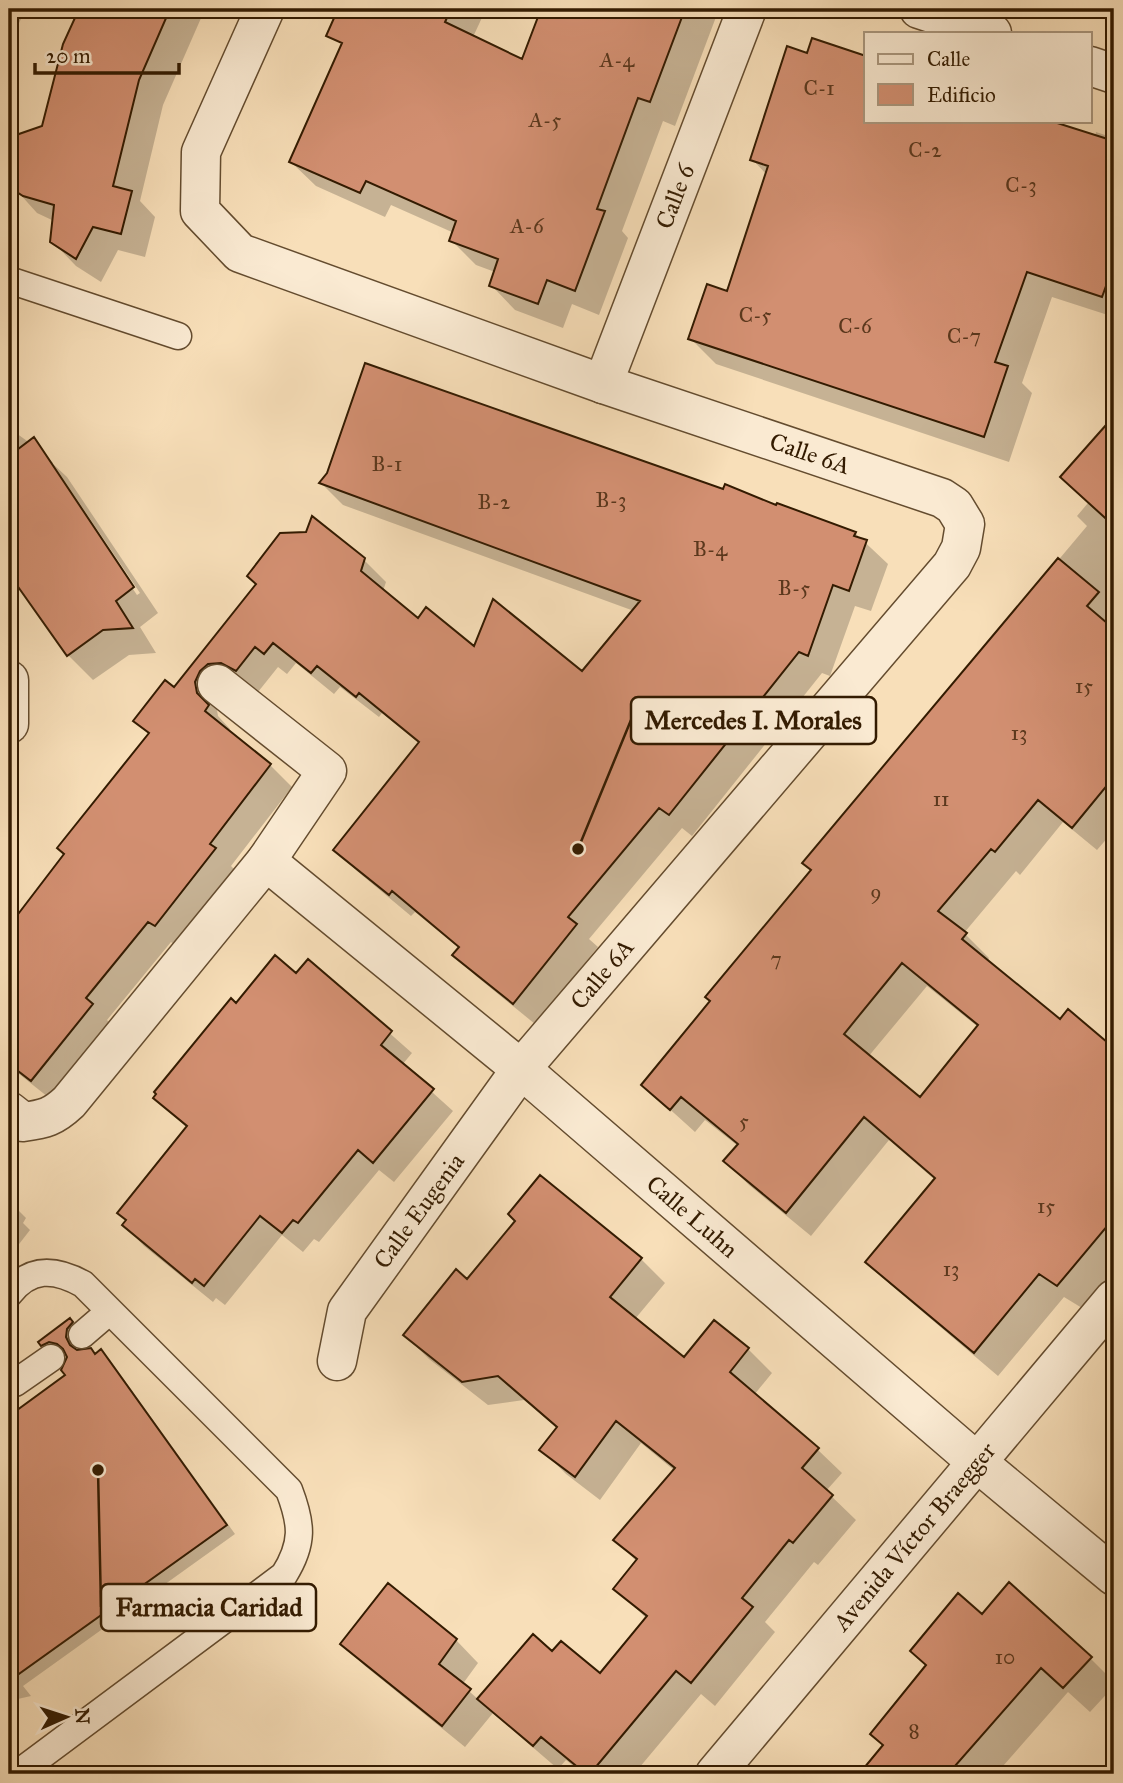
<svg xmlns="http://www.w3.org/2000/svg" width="1123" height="1783" viewBox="0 0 1123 1783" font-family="'IM FELL Great Primer',serif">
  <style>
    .shadow { fill: #0003; fill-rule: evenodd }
    .building { fill: #d28f71; stroke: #331b01; stroke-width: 2; fill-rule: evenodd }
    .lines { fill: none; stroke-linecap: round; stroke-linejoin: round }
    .service-casing { stroke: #644c2f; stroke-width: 29 }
    .minor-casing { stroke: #644c2f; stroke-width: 41 }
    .service { stroke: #faead2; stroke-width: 26 }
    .minor { stroke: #faead2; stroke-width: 38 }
    .labels { text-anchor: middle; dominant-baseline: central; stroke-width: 5; stroke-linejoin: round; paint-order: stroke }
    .number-label { font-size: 21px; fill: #5b381d }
    .street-label { font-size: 24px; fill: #331b01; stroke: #faead2 }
    .leader { fill: none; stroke: #331b01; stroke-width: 2.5 }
    .callout-dot { fill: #331b01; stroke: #faead2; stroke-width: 2.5 }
    .callout { fill: #faead2; stroke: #331b01; stroke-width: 2.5 }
    .callout-label { font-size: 26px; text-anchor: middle; font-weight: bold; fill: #331b01 }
  </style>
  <rect width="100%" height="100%" fill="#f8dfb9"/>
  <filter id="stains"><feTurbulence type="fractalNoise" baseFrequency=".00286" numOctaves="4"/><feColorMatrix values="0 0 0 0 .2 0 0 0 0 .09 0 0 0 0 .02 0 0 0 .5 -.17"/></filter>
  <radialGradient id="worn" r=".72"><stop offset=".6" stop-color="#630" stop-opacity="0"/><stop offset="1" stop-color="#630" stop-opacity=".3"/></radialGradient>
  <!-- shadow -->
  <path class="shadow" d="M9,9H26L9,43Z
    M81,9H205L163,105L140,201L155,217L145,257L118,250L101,282L76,266L52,241L54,221L37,213L9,182V139L37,129L42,132L66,41Z
    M359,9H486L473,37L523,61L543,9H719L675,126L663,121L622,231L628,238L599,315L572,304L563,328L515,310L491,285L495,272L476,265L451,240L454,233L391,205L385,217L316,186L291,162Z
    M866,121H1046L1095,136L1096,132L1114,138V234L1075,224L1114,259V317L1052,297L1022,383L1032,393L1009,462L716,364L690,338L728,293L767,175L752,159Z
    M1114,419V626L1111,629L1114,632V839L1110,835L1097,850L1063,822L1020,875L1016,871L964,933L989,958L987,962L1060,1022L1069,1011L1114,1050V1270L1082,1308L1064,1297L998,1376L891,1285L867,1261L935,1180L889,1140L811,1236L749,1185L725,1161L738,1146L705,1120L695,1132L643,1085L712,1002L812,871L804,863L1087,526L1077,516L1088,503L1062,477ZM927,986L978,1027L920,1099L868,1057Z
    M9,428L41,451L53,463H49L137,595L140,593L53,464L67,477L158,613L140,627L156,653L129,655L93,680L68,655L11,574L9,570Z
    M321,483L723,491L855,533L888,564L871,611L855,606L830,676L822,673L692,836L682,828L589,939L598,947L535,1024L476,976L455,955L460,949L415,912L411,916L357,871L336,850L420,744L382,713L379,717L340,687L334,694L296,663L287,674L278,667L258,692L244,684L216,704L218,716L230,729L227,731L270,765L292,787L231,866L236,871L177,947L171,942L107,1020L114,1027L53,1101L9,1066V928L150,735L136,721L174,689L258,585L364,560L386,582L383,591L418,620L475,649L582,673L634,611L343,505Z
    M308,961L412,1053L402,1065L453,1111L394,1182L379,1170L319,1242L314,1239L303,1252L282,1235L225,1305L216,1298L213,1302L144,1246L124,1225L187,1128L155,1098L236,1005L296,975Z
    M540,1177L641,1259L665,1283L635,1319L684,1359L715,1322L748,1349L772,1373L754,1395L818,1450L842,1473L826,1491L856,1520L818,1565L814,1562L765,1622L775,1632L715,1706L701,1694L634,1774H583L566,1760L558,1769L493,1713L465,1747L365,1666L342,1644L456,1640L478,1663L462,1685L479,1700L552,1653L601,1675L647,1619L616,1589L637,1562L616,1540L675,1471L641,1443L600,1500L566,1474L542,1450L558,1429L524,1400L488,1405L429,1359L405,1335L468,1281L517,1221Z
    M9,1201L26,1218L23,1223L30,1230L9,1257Z
    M70,1321L79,1329L74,1347L76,1352L96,1355L101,1352L110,1360L235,1534L23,1686L31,1696L9,1701V1418L67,1376L69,1357L66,1352L59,1350L51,1354L41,1342Z
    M1010,1584L1091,1659L1114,1682V1686L1090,1712L1068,1692L996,1774H862L884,1746L872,1734Z"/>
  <!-- building -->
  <path class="building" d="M79,9H170L139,80L113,186L132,191L121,234L93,227L76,259L50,242L54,205L23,196L9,187V143L19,134L42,126L63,44Z
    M338,9H451L445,22L522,59L541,9H685L650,102L638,98L597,209L605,211L575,291L547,280L538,304L489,286L498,259L449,241L456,221L366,181L360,193L289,162L342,43L326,36Z
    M812,38L866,56V121H1051L1114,141V264L1102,297L1027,272L995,362L1008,366L984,437L688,339L707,284L727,291L768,166L750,160L787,46L807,53Z
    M365,363L723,489L725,484L776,505L777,503L856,532L854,536L867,540L849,591L833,585L808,656L799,652L669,815L659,808L568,917L577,924L513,1004L452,955L459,947L392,891L389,895L333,850L419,742L359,693L356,697L317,666L311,673L273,643L264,654L255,647L236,671L221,663L208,664L200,671L195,682L197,693L209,705L205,711L271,764L210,844L216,848L155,926L148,922L86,998L93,1004L31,1081L9,1064V926L64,854L57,848L149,733L133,721L165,680L174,687L256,584L247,576L280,533L306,532L312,516L365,558L361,571L418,618L426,607L474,646L493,599L582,671L640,601L319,483L327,473Z
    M1114,416V526L1060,477Z
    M34,437L134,587L116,601L133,628L103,630L67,656L9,574V456Z
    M1058,558L1099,592L1087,606L1114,629V777L1072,828L1038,800L995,852L991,849L938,911L967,933L962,939L1060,1019L1068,1009L1114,1048V1218L1057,1286L1039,1274L974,1353L865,1262L935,1178L864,1117L786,1213L723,1161L738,1144L681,1097L670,1110L641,1085L710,1001L705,997L811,870L802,863ZM902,963L978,1025L920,1097L844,1034Z
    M275,955L296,973L308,959L392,1031L381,1045L434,1089L373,1163L358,1150L298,1223L293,1220L282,1233L260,1216L204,1286L195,1279L192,1283L122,1225L126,1220L117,1213L187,1126L153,1098L156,1094L154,1092L231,998L236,1003Z
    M540,1175L642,1258L610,1297L684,1357L714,1320L749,1348L730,1372L819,1448L802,1468L833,1495L793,1543L789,1540L742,1598L753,1607L691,1683L676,1671L590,1774H586L541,1737L533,1746L477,1699L533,1634L552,1651L561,1641L600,1673L647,1616L613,1589L637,1559L613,1540L675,1468L616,1421L575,1477L539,1450L557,1427L498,1376L462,1382L403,1335L456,1269L467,1279L515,1221L508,1214Z
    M70,1318L73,1322L67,1329L66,1337L70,1345L77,1350L91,1348L95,1354L101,1349L227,1525L9,1681V1416L65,1375L61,1370L67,1357L63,1349L57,1344L49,1342L41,1346L38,1342Z
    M1009,1582L1092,1657L1063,1688L1041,1668L948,1774H859L883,1745L870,1734L926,1665L910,1651L958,1593L982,1614Z
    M388,1583L457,1639L439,1664L471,1689L442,1726L340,1644Z"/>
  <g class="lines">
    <defs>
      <path id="service" d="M9,280L178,336
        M9,1294C30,1267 54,1268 83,1284L289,1490C302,1524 304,1543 284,1575L17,1774
        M82,1335L110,1311
        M9,1384L15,1383L51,1358"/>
      <g id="minor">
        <path id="s1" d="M265,9L201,152L200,211L240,253L603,384L942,498L954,506L965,524L961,548L952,565L521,1069L347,1311L337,1361"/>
        <path d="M919,9L992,33"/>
        <path d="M1090,66L1114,74"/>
        <path id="s2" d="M603,384L747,9"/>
        <path d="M9,680V724"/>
        <path id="s3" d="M266,861L521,1069L978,1463L1114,1576"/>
        <path d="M9,1111L23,1122C45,1119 53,1117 69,1102L266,861L327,771L217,684"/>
        <path id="s4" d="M715,1774L1114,1299"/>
      </g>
    </defs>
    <!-- service casing -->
    <use href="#service" class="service-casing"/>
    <!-- minor casing -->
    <use href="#minor" class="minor-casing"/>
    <!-- service -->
    <use href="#service" class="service"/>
    <!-- minor -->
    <use href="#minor" class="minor"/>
  </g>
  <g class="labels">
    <!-- number labels -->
    <g class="number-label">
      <text x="617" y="60">A-4</text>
      <text x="819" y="88">C-1</text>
      <text x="545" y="120">A-5</text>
      <text x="925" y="150">C-2</text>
      <text x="1021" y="185">C-3</text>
      <text x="527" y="226">A-6</text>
      <text x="755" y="315">C-5</text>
      <text x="855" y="326">C-6</text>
      <text x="964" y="336">C-7</text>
      <text x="387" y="464">B-1</text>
      <text x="611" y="500">B-3</text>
      <text x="494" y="502">B-2</text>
      <text x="710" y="549">B-4</text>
      <text x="794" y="588">B-5</text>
      <text x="1084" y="686">15</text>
      <text x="1019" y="733">13</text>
      <text x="941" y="799">11</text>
      <text x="876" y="892">9</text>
      <text x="776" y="959">7</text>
      <text x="744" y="1121">5</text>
      <text x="1046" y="1206">15</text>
      <text x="951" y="1269">13</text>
      <text x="1005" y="1657">10</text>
      <text x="914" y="1731">8</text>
    </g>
    <!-- street labels -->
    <g class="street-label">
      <text stroke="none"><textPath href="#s2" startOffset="201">Calle 6</textPath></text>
      <text stroke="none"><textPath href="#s1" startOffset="878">Calle 6A</textPath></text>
      <text transform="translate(602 974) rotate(-50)">Calle 6A</text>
      <text transform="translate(419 1211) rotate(-54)">Calle Eugenia</text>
      <text stroke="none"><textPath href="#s3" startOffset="555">Calle Luhn</textPath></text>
      <text stroke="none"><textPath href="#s4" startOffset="310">Avenida Víctor Braegger</textPath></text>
    </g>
  </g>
  <!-- callouts -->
  <path class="leader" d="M578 849L631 720M98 1470L101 1607"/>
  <g class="callout-dot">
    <circle cx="578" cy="849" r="7"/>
    <circle cx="98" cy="1470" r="7"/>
  </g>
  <g class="callout">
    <rect x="631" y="697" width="245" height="47" rx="7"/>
    <rect x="101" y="1584" width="215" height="47" rx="7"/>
  </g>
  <g class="callout-label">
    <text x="753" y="729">Mercedes I. Morales</text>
    <text x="209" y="1616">Farmacia Caridad</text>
  </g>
  <!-- margin -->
  <rect width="1123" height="1783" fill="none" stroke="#f8dfb9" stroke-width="35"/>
  <rect x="10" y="10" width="1102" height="1762" fill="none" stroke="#331b01" stroke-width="3.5"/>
  <rect x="18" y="18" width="1088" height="1748" fill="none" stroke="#331b01" stroke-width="2"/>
  <!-- legend -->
  <rect x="864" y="32" width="228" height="91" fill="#faead2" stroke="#aa977e" stroke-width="2"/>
  <rect x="878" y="54" width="35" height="10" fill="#faead2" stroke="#aa977e" stroke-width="2"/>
  <text x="927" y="66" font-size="21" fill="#331b01">Calle</text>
  <rect x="878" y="84" width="35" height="21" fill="#d28f71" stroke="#aa977e" stroke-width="2"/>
  <text x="927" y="102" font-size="21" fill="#331b01">Edificio</text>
  <!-- north arrow -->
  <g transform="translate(66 1717) rotate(87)" stroke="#faead2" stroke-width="5" paint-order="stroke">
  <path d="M0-5L12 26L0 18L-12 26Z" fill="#331b01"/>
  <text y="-10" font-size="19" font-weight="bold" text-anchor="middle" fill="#331b01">N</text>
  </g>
  <!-- scale -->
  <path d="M35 63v10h144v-10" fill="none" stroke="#331b01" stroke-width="3.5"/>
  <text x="46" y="63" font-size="21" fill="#331b01" stroke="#faead2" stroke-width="5" paint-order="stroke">20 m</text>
  <rect width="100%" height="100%" filter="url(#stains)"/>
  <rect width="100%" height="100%" fill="url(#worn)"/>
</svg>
